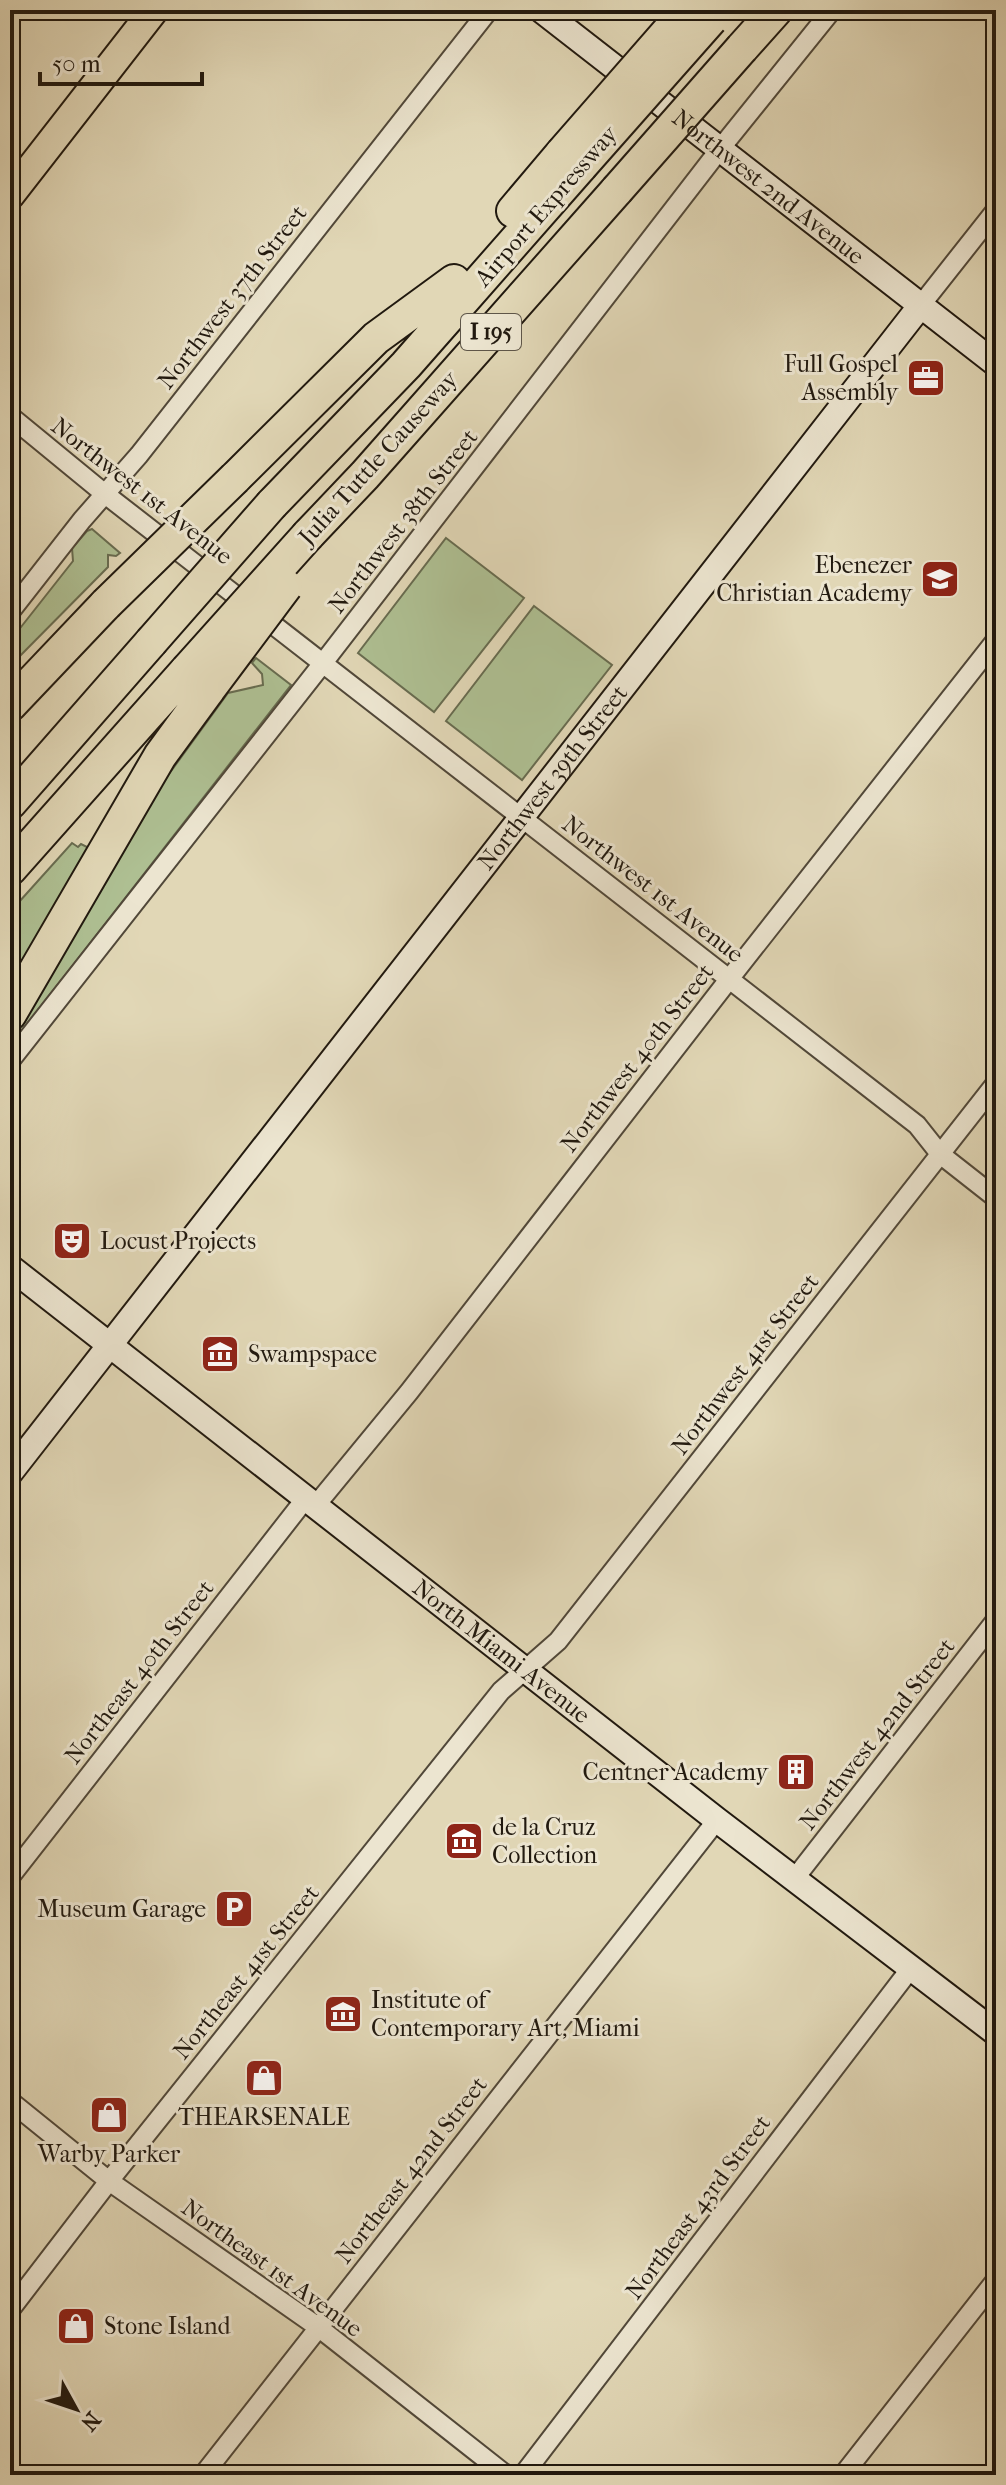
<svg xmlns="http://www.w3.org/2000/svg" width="1006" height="2485" viewBox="0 0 1006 2485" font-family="'IM FELL French Canon',serif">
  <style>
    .grass { fill: #aebf92; stroke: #686c50; stroke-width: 2 }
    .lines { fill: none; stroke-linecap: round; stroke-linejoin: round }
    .street-casing { stroke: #514839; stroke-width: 22 }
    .secondary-casing { stroke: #21190f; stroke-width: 28 }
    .primary-casing { stroke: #21190f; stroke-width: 32 }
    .highway-casing { stroke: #21190f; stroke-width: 36 }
    .street { stroke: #ece5d0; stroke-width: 18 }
    .secondary { stroke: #ece5d0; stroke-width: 24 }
    .primary { stroke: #e1d7b6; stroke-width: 28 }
    .highway { stroke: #e1d7b6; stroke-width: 32 }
    .highway-bridge-casing { stroke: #21190f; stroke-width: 36; stroke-linecap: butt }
    .highway-bridge { stroke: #e1d7b6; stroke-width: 32 }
    .labels { text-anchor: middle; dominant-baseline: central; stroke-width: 6; stroke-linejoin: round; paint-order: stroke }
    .shield { fill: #ece5d0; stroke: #5e5649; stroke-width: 2 }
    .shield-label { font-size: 22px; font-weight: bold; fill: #21190f }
    .street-label { font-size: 24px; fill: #21190f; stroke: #ece5d0 }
    .poi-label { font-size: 24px; fill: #21190f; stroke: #ece5d0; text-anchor: start }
  </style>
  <rect width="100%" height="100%" fill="#e1d7b6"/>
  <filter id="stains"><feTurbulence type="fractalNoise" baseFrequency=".0025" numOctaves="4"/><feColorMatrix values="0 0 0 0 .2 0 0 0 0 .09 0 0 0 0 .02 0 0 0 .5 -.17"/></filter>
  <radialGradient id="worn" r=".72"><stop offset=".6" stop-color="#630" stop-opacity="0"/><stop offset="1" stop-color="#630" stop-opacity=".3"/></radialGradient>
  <!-- grass -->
  <path class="grass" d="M92,529L120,553L116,556L108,555V567L10,666V641L73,561L72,548L87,531Z
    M446,538L524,598L434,712L358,653Z
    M534,606L612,665L522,780L446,721Z
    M256,658L291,685L10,1046V1034L15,1033L139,815L228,693L263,685L262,674L252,663Z
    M72,843L78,847L81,844L93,850L10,994V912Z"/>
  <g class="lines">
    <defs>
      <path id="street" d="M921,305L996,210
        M10,416L105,494L917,1125L940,1154L996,1198
        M10,612L82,520L139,455L489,10
        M10,1061L323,663L720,149L832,10
        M316,1505L409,1392L730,978L996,640
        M10,1877L306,1498
        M795,1878L996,1620
        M10,2101L109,2181L318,2327L506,2475
        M10,2310L109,2181L501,1691L558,1641L996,1083
        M203,2475L717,1820
        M523,2475L911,1968
        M843,2475L996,2280"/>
      <g id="secondary">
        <path id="s1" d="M541,10L996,364"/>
        <path id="s2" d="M10,1267L717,1820L996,2033"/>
        <path id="s3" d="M10,1473L921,305"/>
      </g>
      <path id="primary" d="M10,195L154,10"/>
      <path id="highway" d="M742,48L776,10
        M513,211L562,153
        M235,478L376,338L454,281
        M272,504L406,365L581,166
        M308,535L365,475L617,190
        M10,705L106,604
        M10,803L151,642
        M10,869L187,670
        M10,1014L160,756L209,689"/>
    </defs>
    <!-- street casing -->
    <use href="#street" class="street-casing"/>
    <!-- secondary casing -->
    <use href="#secondary" class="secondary-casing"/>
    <!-- primary casing -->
    <use href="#primary" class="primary-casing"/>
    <!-- highway casing -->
    <use href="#highway" class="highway-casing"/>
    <!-- street -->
    <use href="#street" class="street"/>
    <!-- secondary -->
    <use href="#secondary" class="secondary"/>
    <!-- primary -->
    <use href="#primary" class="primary"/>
    <!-- highway -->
    <use href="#highway" class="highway"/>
    <defs>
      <path id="highway-bridge" d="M562,153L687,10
        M581,166L711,19
        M617,190L742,48
        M106,604L235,478
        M151,642L272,504
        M187,670L308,535
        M209,689L286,586"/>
    </defs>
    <!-- highway-bridge casing -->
    <use href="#highway-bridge" class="highway-bridge-casing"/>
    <!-- highway-bridge -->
    <use href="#highway-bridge" class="highway-bridge"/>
  </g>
  <!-- icons -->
  <defs>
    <symbol id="office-square" viewBox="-11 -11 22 22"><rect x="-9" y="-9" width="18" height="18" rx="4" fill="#8f2418" stroke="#ece5d0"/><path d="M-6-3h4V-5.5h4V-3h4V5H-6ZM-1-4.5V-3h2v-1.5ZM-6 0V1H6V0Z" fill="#fff"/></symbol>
    <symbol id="school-square" viewBox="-11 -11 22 22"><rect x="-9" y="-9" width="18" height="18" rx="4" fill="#8f2418" stroke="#ece5d0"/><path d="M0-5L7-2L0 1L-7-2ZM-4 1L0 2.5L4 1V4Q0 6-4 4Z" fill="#fff"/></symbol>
    <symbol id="theatre-square" viewBox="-11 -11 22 22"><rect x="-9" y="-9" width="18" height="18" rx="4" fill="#8f2418" stroke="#ece5d0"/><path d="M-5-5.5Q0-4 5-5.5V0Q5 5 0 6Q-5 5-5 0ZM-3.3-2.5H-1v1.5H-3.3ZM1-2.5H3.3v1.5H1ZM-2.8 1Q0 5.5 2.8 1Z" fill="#fff"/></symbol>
    <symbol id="museum-square" viewBox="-11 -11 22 22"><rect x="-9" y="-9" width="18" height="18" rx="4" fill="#8f2418" stroke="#ece5d0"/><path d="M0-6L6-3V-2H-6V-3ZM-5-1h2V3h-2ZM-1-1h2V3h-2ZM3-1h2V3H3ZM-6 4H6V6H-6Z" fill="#fff"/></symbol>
    <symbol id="building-square" viewBox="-11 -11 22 22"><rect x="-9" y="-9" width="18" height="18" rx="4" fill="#8f2418" stroke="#ece5d0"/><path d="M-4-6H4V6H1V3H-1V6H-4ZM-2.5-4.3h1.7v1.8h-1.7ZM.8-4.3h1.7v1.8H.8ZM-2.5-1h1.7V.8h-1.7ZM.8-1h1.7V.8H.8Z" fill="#fff"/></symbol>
    <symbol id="parking-square" viewBox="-11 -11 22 22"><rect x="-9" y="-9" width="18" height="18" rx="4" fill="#8f2418" stroke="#ece5d0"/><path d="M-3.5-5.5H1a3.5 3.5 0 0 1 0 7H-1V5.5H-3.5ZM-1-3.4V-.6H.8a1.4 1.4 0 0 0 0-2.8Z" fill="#fff"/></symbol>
    <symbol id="shop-square" viewBox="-11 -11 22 22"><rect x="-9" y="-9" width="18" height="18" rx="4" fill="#8f2418" stroke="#ece5d0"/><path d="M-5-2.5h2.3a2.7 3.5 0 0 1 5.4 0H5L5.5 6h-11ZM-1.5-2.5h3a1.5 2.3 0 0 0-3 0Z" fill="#fff"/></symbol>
  </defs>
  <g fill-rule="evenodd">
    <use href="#office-square" x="904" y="356" width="44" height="44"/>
    <use href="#school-square" x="918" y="557" width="44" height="44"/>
    <use href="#theatre-square" x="50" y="1219" width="44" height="44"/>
    <use href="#museum-square" x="198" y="1332" width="44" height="44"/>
    <use href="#building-square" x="774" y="1750" width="44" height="44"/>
    <use href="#museum-square" x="442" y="1819" width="44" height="44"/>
    <use href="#parking-square" x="212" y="1887" width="44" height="44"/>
    <use href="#museum-square" x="321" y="1992" width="44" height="44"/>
    <use href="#shop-square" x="242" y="2056" width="44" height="44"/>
    <use href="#shop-square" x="87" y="2093" width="44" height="44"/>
    <use href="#shop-square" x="54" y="2304" width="44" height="44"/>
  </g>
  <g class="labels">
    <!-- shield labels -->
    <rect class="shield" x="461" y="314" width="60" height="36" rx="6"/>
    <g class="shield-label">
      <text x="491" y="332">I 195</text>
    </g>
    <!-- street labels -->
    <g class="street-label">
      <text stroke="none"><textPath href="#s1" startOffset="288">Northwest 2nd Avenue</textPath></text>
      <text transform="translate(546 206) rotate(-49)">Airport Expressway</text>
      <text transform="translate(232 297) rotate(-52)">Northwest 37th Street</text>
      <text transform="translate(378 458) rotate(-48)">Julia Tuttle Causeway</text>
      <text transform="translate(142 491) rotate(38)">Northwest 1st Avenue</text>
      <text transform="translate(403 521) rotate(-52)">Northwest 38th Street</text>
      <text stroke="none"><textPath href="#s3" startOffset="882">Northwest 39th Street</textPath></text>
      <text transform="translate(653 889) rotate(38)">Northwest 1st Avenue</text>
      <text transform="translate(637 1058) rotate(-52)">Northwest 40th Street</text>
      <text transform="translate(745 1364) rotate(-52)">Northwest 41st Street</text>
      <text stroke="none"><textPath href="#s2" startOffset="624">North Miami Avenue</textPath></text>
      <text transform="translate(139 1672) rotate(-52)">Northeast 40th Street</text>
      <text transform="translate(877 1734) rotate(-52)">Northwest 42nd Street</text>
      <text transform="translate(246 1972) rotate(-51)">Northeast 41st Street</text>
      <text transform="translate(411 2170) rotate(-52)">Northeast 42nd Street</text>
      <text transform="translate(698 2207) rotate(-53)">Northeast 43rd Street</text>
      <text transform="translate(272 2268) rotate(36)">Northeast 1st Avenue</text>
    </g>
    <!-- poi labels -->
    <g class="poi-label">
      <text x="898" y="364" text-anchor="end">Full Gospel<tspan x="898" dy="28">Assembly</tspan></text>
      <text x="912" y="565" text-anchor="end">Ebenezer<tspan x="912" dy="28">Christian Academy</tspan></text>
      <text x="100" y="1241">Locust Projects</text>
      <text x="248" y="1354">Swampspace</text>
      <text x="768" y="1772" text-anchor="end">Centner Academy</text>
      <text x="492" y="1827">de la Cruz<tspan x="492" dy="28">Collection</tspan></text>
      <text x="206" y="1909" text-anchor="end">Museum Garage</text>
      <text x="371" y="2000">Institute of<tspan x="371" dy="28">Contemporary Art, Miami</tspan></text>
      <text x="264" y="2117" text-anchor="middle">THEARSENALE</text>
      <text x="109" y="2154" text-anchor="middle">Warby Parker</text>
      <text x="104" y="2326">Stone Island</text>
    </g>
  </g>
  <!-- margin -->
  <rect width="1006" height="2485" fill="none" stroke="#e1d7b6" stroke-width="40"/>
  <rect x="12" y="12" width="982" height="2461" fill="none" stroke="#21190f" stroke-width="4"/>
  <rect x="20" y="20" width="966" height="2445" fill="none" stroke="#21190f" stroke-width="2"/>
  <!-- north arrow -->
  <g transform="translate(76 2409) rotate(130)" stroke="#ece5d0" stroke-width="6" paint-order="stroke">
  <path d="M0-6L14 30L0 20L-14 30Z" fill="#21190f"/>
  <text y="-12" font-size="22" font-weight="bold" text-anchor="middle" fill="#21190f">N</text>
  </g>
  <!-- scale -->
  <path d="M40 72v12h162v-12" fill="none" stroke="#21190f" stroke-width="4"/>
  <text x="52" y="72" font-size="24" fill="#21190f" stroke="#ece5d0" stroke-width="6" paint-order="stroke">50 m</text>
  <rect width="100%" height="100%" filter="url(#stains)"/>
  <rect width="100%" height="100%" fill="url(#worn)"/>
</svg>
